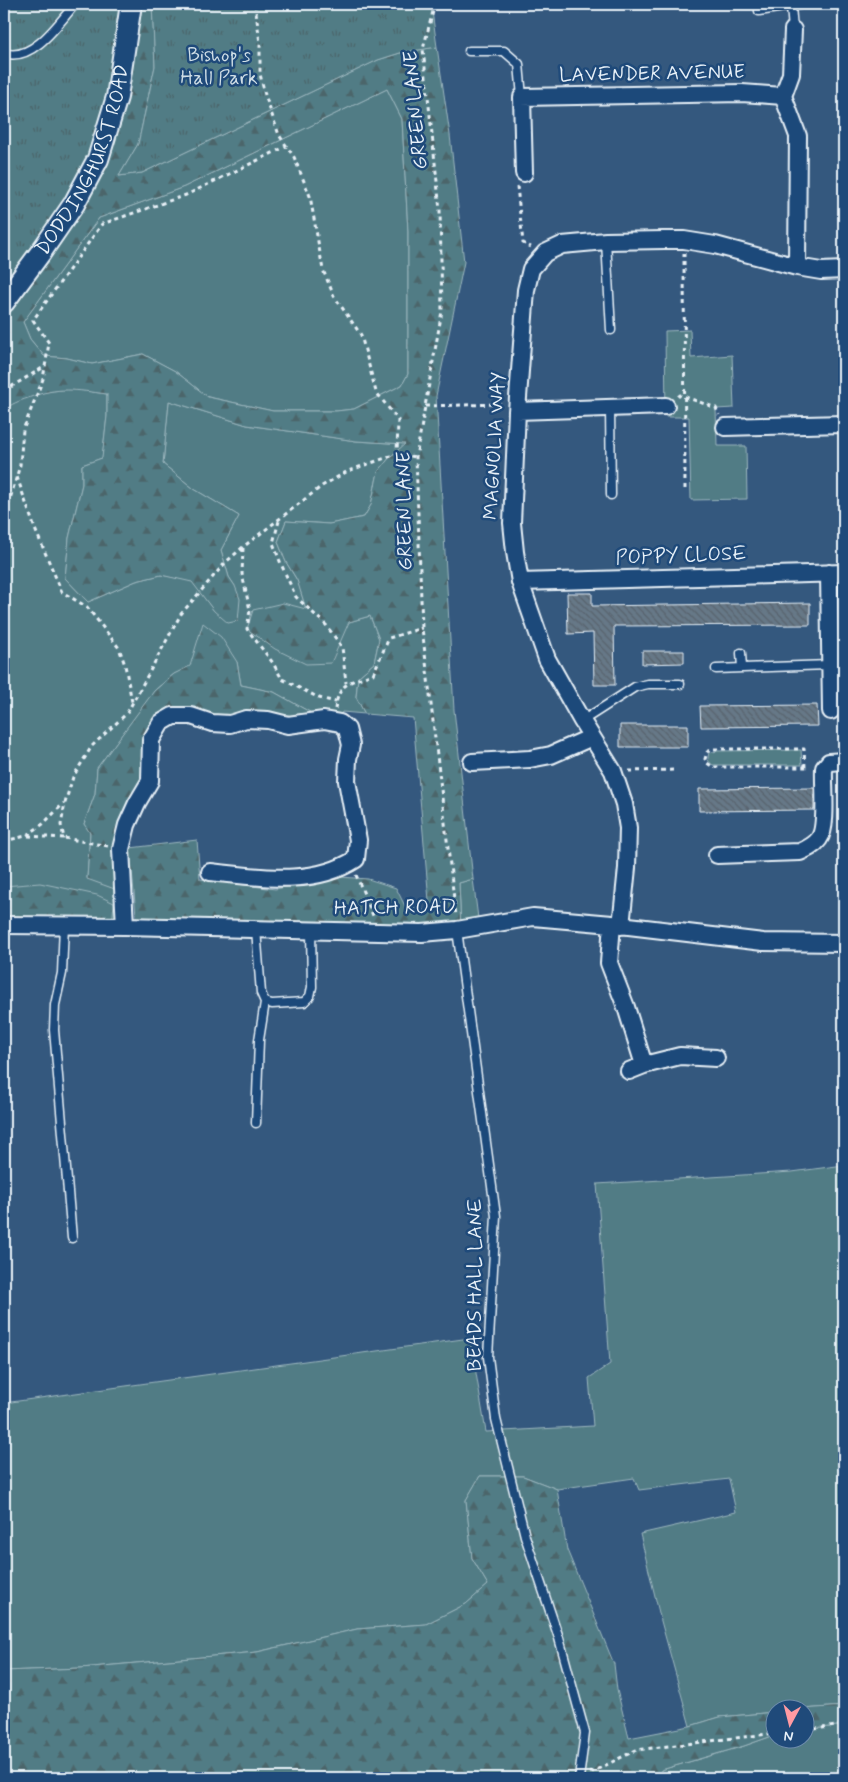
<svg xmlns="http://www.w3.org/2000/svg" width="848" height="1782" viewBox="0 0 848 1782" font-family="Mynerve,sans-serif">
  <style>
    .green { fill: #517c85; stroke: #9cb6be }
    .forest { fill: url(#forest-firs); stroke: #9cb6be; fill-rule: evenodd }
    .park { fill: url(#park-tufts); stroke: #9cb6be }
    .building { fill: url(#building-back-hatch); stroke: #e8f1f8 }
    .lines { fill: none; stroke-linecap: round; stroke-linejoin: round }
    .service-casing { stroke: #e8f1f8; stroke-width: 11 }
    .minor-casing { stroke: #e8f1f8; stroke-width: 20 }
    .tertiary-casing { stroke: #e8f1f8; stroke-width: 24 }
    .path { stroke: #e8f1f8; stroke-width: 3; stroke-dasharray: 4 4; stroke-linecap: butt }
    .service { stroke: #1f4a7a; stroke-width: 8 }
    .minor { stroke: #1f4a7a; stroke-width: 16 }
    .tertiary { stroke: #1f4a7a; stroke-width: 20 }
    .labels { text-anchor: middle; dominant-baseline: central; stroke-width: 5; stroke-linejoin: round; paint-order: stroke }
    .park-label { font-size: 20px; fill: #d1dfe7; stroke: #1f4a7a }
    .street-label { font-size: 20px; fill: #e8f1f8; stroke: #1f4a7a }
  </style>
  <defs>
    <pattern id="forest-firs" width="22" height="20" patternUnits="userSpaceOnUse" patternTransform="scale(1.25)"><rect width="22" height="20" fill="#517c85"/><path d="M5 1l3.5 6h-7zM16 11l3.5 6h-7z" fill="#4c656a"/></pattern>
    <pattern id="park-tufts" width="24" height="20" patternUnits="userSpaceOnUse" patternTransform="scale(1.25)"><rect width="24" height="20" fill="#517c85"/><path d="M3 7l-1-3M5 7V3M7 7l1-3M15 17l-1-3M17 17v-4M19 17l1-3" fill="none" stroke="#4c656a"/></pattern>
    <pattern id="building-back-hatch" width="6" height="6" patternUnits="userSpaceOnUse" patternTransform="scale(1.25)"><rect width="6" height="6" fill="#667887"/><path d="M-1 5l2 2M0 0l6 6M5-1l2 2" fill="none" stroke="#58626c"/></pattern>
  </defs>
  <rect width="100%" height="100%" fill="#34587e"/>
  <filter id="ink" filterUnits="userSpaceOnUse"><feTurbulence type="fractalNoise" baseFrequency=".02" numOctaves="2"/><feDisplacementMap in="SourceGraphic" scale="10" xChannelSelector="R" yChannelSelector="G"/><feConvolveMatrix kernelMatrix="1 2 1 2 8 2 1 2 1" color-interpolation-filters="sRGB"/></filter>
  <g filter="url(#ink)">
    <!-- green -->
    <path class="green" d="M387,89L402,119L408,232V374L402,385L354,409L336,411H273L208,397L175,371L143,354L92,364L67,358L44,356L30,339L23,322L99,218L184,187Z
      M690,330L691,358L732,355L734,408L716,409L717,446H746L747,499L691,500L689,417H666L665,331Z
      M72,389L107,394V416L102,458L82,465V484L69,538L65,578L88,602L136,581L161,575L192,581L214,611L235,586L229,577L221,550L239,516L194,489L163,464L169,401L247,425L356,441L406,444L390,457L378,472L371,505L364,517L329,524L286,521L278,542L286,562L298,582L306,609L349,622L370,616L379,639L374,663L358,677L356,697L365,714L342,712L338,722L324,720L274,692L241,685L237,662L190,667L174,674L156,689L97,768L95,794L84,824L90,832L87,878L123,892L125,926L4,886V410C22,394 48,391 72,389Z
      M801,750L802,765H713C708,762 707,759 709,753L717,751Z
      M473,879L479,926L461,930L459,883Z
      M844,1165V1706L802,1709L776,1710L775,1712L720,1717L690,1726L661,1621L640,1534L736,1512L729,1479L639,1490L634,1478L557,1489L523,1476H480L466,1500L472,1558L488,1585L466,1604L426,1624L357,1629L257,1652L81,1668L4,1671V1403L470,1338L486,1432L593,1426L589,1378L610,1364L597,1184L792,1172Z
      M844,1725V1778H659L661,1770L744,1746L775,1735L776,1740H806V1730Z"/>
    <!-- forest -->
    <path class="forest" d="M131,4H152L155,66L138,144L119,176L142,173L378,60L400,53L437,47L450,135L464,262L436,396L454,710L473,879L459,883L461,930L137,926L130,848L197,840L200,879L275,889L340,877L368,879L396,888L405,906L430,912L413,718L365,714L356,697L358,677L374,663L379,639L370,616L349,622L331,663L306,664L275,649L247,629L253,610L283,603L306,609L297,580L286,562L278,542L286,521L329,524L364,517L371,505L378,472L390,457L405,444L356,441L247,425L169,401L163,464L194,489L239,516L221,550L229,577L235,586L240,599L238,621L228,623L214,611L192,582L161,575L136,581L88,602L65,578L69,538L82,484V465L102,458L107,416V394C75,390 59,386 28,398C19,401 11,404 4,410V302ZM387,89L402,119L408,232V374L402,385L354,409L336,411H273L208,397L175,371L143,354L92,364L67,358L44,356L30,339L23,322L99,218L184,187Z
      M203,623L221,637L237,662L241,685L274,692L324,720L161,723L150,781L127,825L123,892L87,879L90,833L84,824L95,794L97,768L154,691L174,674L190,666Z
      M40,883L97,895L114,903L112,926L4,925V886Z
      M480,1476H523L557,1489L567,1550L614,1664L617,1690L629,1738L690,1726L720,1717L775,1712V1735L744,1746L661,1770L659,1778H4V1671L81,1668L257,1652L357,1629L426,1624L466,1604L488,1585L472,1558L466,1500Z
      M844,1706V1725L806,1730V1710L802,1709Z"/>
    <!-- park -->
    <path class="park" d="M4,4H131L110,122L4,307Z
      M152,4H431L437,47L400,53L378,60L142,173L119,176L138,144L155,66Z"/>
    <!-- building -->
    <path class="building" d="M567,593H592V606L810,603V625L614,626L615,685H594L593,633L568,634Z
      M642,651H684V663L642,664Z
      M817,705L818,726L701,727L700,706Z
      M620,725H688V747H620Z
      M814,788V810L699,811V789Z"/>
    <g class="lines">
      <defs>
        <path id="service" d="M759,11L791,6
          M793,30L791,6L805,4
          M469,51H504L519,64L522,97
          M4,53C32,63 59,23 75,4
          M606,241L611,330
          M610,408L611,495
          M741,653L742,668
          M716,669L830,665
          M582,721L635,687L648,684H680
          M64,925L62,973L55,1005L54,1030L72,1238
          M256,929L261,993L265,1002L272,1004L304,1002L310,996L312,987L311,930
          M457,930L496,1216L488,1357L496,1419L525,1536L559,1638L585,1733L579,1778
          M256,1123L259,1040L265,1002"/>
        <path id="minor" d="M783,96L791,74L793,30
          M524,173L522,97L742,93L783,96L798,136L797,267
          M517,411L666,406
          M725,427L844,424
          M829,573L831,711
          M520,582L844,573
          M472,762L530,759L551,755L592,737
          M717,855L800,852C807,849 814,846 819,839C828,827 823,785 824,768L829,762L844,761
          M612,924L609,963L626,1007L644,1065L680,1056L716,1058
          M4,925L125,926L422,933L457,930L533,917L612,924L763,942L844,943
          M125,926L121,849L127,825L137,803L150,781L151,740L161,723L173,716H191L212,723L230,724L246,719L268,720L288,725L324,720L340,723L347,729L351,745L348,759L347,781L358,840L356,859C313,887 259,877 210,872
          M621,926L627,868L628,828L624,804L613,771L582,721L547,659L520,582L515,552L512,523L517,411L526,290L531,269L545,253L562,245L606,241L664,240H684L715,245L797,267L821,271L844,270
          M629,1071L644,1065"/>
        <g id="tertiary">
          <path id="s1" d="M4,302L41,252L74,204L98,159L117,97L131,4"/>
        </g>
      </defs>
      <!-- service casing -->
      <use href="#service" class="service-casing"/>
      <!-- minor casing -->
      <use href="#minor" class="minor-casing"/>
      <!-- tertiary casing -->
      <use href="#tertiary" class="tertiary-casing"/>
      <!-- path -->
      <path class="path" d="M255,4L260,43V74L265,95L279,135L294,157L310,196L323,270L334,296L361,335L376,392L398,420L397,454L416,457
        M435,4L423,49L440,210L442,311L416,457L422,628L456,916
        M517,186L523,243L531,247
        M684,253L685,492
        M4,391L44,367
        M678,397L680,395L716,408L719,415
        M425,406L502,404
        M17,477L35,529L62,592L87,607L119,648L125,665L132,702
        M4,520L20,465L23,430L43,379L49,343L33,320L102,224L186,195L287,146
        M279,521L273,543L281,564L296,597L326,625L342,647L346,683
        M243,548L242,574L250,610L247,629L273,663L282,679L319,698L336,702
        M335,709C339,682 350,682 373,674L389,638L422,628
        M805,767L804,749H713L707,752L705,759L707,763L713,767H810
        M629,771L676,770
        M28,836L64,838
        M4,841L26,836L43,824L64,803
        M108,846L64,838L61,825L65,803L73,777L92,746L127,713L181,614L225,563L243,547L322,486L348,471L397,454
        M356,875L374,918
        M806,1730L844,1725
        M590,1773L636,1750L776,1733"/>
      <!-- service -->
      <use href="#service" class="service"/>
      <!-- minor -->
      <use href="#minor" class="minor"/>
      <!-- tertiary -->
      <use href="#tertiary" class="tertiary"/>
    </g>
  </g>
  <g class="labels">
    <!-- park labels -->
    <g class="park-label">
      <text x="219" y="55">Bishop's<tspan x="219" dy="23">Hall Park</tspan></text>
    </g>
    <!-- street labels -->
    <g class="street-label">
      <text transform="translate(652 74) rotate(-1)">LAVENDER AVENUE</text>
      <text transform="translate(416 110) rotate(-95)">GREEN LANE</text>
      <text stroke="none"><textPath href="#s1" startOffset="165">DODDINGHURST ROAD</textPath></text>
      <text transform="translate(495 446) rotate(-87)">MAGNOLIA WAY</text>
      <text transform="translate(405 511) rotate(-91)">GREEN LANE</text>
      <text transform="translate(681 556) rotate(-2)">POPPY CLOSE</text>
      <text transform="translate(395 908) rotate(-1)">HATCH ROAD</text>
      <text transform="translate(475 1285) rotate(-90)">BEADS HALL LANE</text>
    </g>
  </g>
  <!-- margin -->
  <rect width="848" height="1782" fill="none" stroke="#1f4a7a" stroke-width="20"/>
  <rect x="10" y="10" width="828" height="1762" fill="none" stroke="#e8f1f8" stroke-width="2" filter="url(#ink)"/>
  <!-- north arrow -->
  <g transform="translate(790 1724) rotate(187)"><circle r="24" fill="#1f4a7a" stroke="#6f8dac"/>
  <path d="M0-4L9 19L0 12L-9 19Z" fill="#ff9aa2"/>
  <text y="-8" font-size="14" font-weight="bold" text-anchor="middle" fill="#e8f1f8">N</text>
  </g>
</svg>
